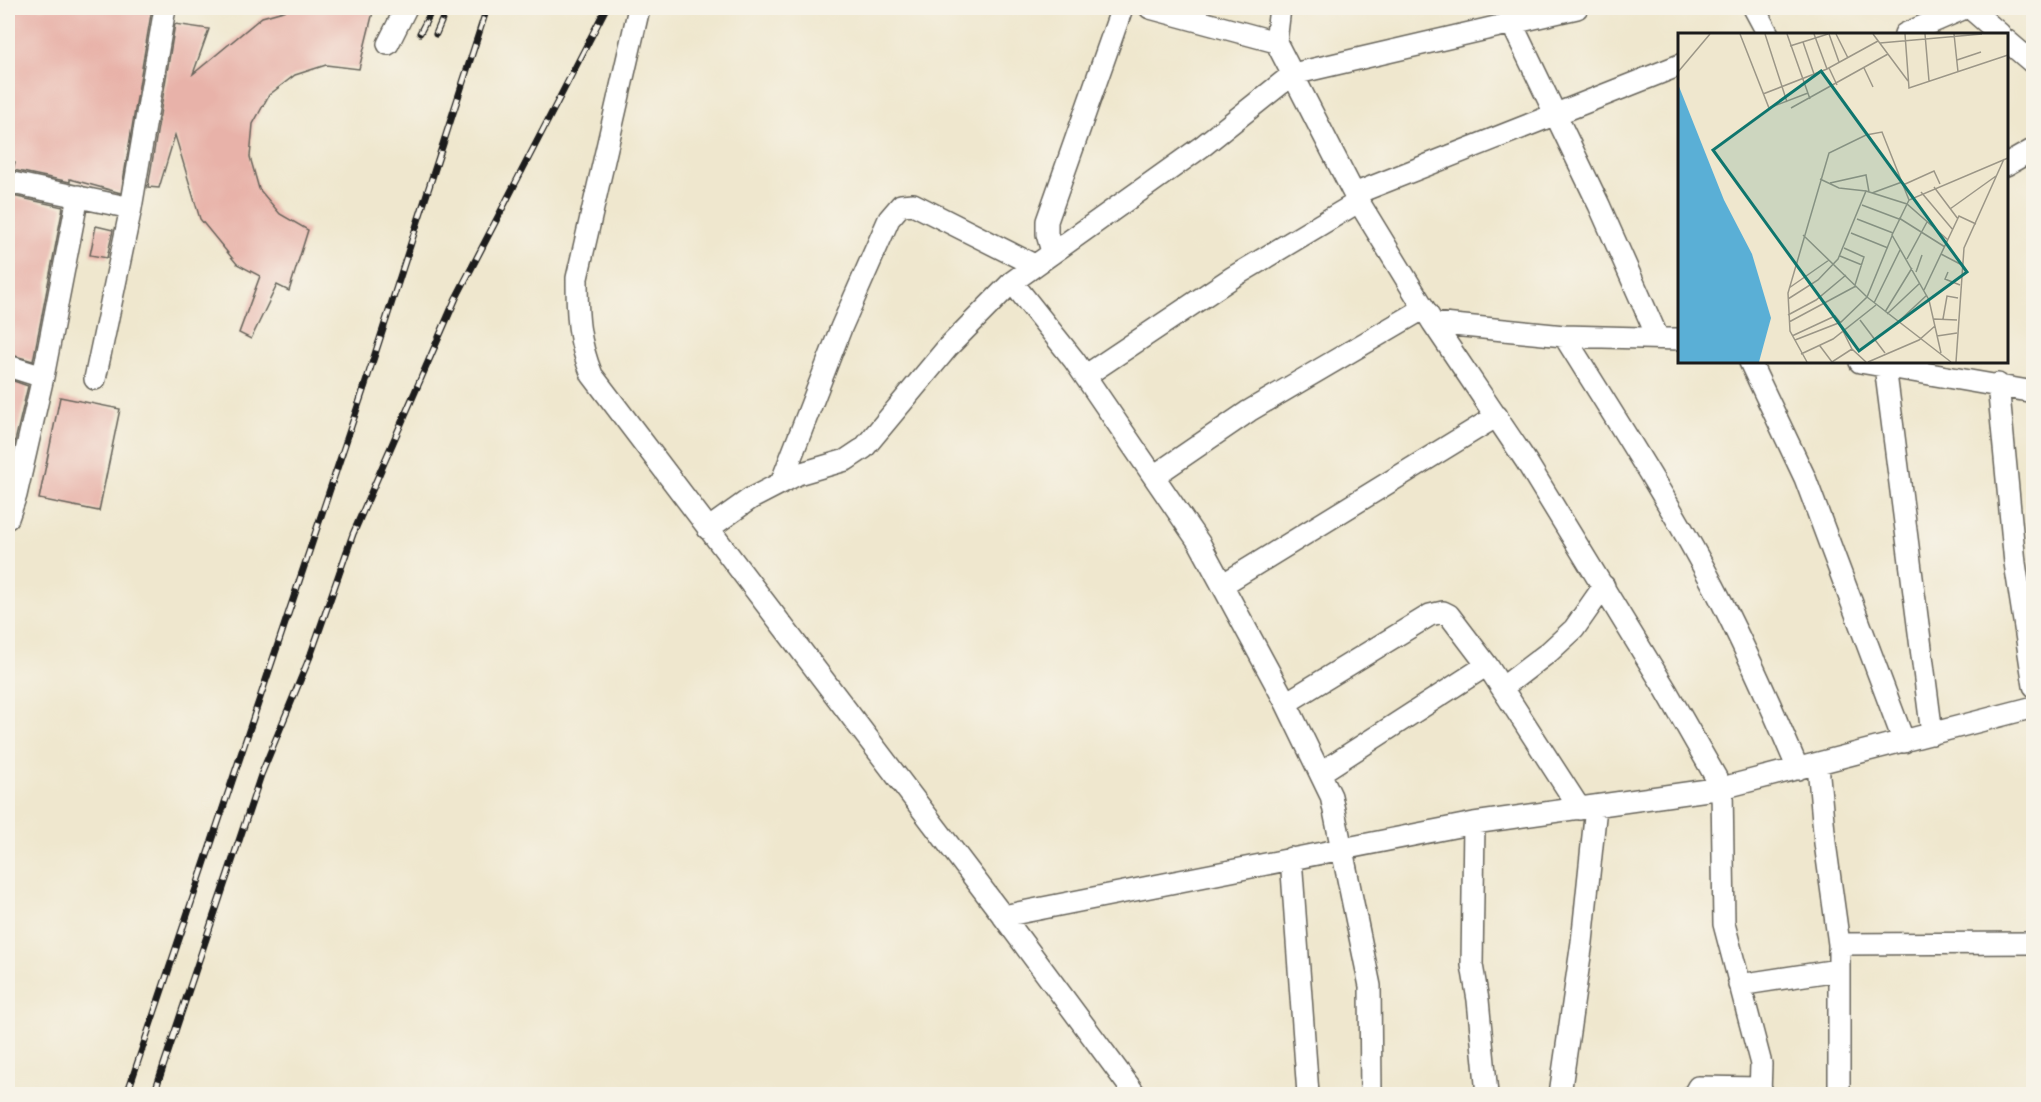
<svg xmlns="http://www.w3.org/2000/svg" width="2041" height="1102" viewBox="0 0 2041 1102" font-family="'Sorts Mill Goudy',serif">
  <style>
    .building { fill: #e8b2a9 }
    .lines { fill: none; stroke-linecap: round; stroke-linejoin: round }
    .minor-casing { stroke: #66635a; stroke-width: 24 }
    .minor { stroke: #fff; stroke-width: 21 }
    .rail-casing { stroke: #1c1c1c; stroke-width: 7 }
    .rail { stroke: #f7f3e8; stroke-width: 4.5; stroke-dasharray: 14; stroke-linecap: butt }
    .inset-road { fill: none; stroke: #9b9687; stroke-width: 1.5 }
    .view { fill: #0f766e; fill-opacity: 0.15; stroke: #0f766e; stroke-width: 3 }
    .inset-edge { fill: none; stroke: #1c1c1c; stroke-width: 3 }
  </style>
  <rect width="100%" height="100%" fill="#f7f3e8"/>
  <filter id="ink" filterUnits="userSpaceOnUse"><feTurbulence type="fractalNoise" baseFrequency=".0167" numOctaves="2"/><feDisplacementMap in="SourceGraphic" scale="12" xChannelSelector="R" yChannelSelector="G"/><feConvolveMatrix kernelMatrix="1 2 1 2 8 2 1 2 1" color-interpolation-filters="sRGB"/></filter>
  <filter id="wash" filterUnits="userSpaceOnUse"><feTurbulence type="fractalNoise" baseFrequency=".008" numOctaves="4" result="noise"/><feDisplacementMap in="SourceGraphic" scale="24" xChannelSelector="R" yChannelSelector="G"/><feGaussianBlur stdDeviation="1.35" result="paint"/><feColorMatrix in="noise" values="0 0 0 0 0 0 0 0 0 0 0 0 0 0 0 0 0 1.4 0 .05"/><feComposite in="paint" operator="in"/></filter>
  <g filter="url(#wash)">
    <rect width="100%" height="100%" fill="#efe7ce"/>
    <g id="blocks">
      <!-- building -->
      <path class="building" d="M10,8H152L121,193L70,179V182L13,170L15,162L8,160V17Z
        M294,8H374L359,69L326,65L295,75L269,95L253,124L250,157L259,189L280,214L308,230L289,291L277,285L251,339L239,333L260,276L237,264L200,219L175,135L159,188L148,187L175,24L209,29L193,74L262,17Z
        M8,195L63,207L33,361L8,354Z
        M96,226L113,230L107,258L90,255Z
        M8,379L28,386L8,471Z
        M60,397L120,409L99,511L39,499Z"/>
    </g>
  </g>
  <g filter="url(#ink)">
    <use href="#blocks" fill-opacity="0" stroke="#66635a" stroke-width="1.5"/>
    <g class="lines">
      <defs>
        <path id="minor" d="M639,8L577,278C577,315 578,341 592,375L1003,916L1135,1094
          M1150,8L1276,42
          M1280,8L1276,42L1354,194L1433,323L1564,336L1680,339
          M1754,8L1768,34
          M1970,8L2000,34
          M1511,22L1599,205L1658,338
          M1905,34L1965,8
          M2006,40L2034,64
          M388,44L406,8
          M2006,165L2034,149
          M8,182L131,208
          M1354,194L1680,65
          M1052,252L1047,234V221L1122,8
          M1433,323L1526,461L1666,690L1722,788L1724,924L1761,1064L1760,1094
          M1564,336C1616,419 1669,501 1714,587C1745,646 1772,708 1798,769
          M1750,362L1805,478L1904,742
          M1860,362L2034,392
          M8,366L43,377
          M1885,366L1932,734
          M1085,376L1233,277L1358,202
          M95,379L131,208L165,8
          M1998,384L2015,563L2034,686
          M1154,476L1249,411L1423,309
          M781,483L841,328L889,219L901,205L913,204L1034,265
          M8,518L16,495L43,377L78,196
          M708,529L750,499L781,483L798,474L846,460L864,448L948,347L1012,282
          M1222,585L1497,416
          M1502,688L1549,652L1574,629L1604,586
          M1286,703L1430,615L1443,612L1449,615L1487,665L1580,809
          M1818,765L1825,843L1839,944V1094
          M1320,773L1487,665
          M1474,823L1472,965L1478,1000L1487,1094
          M1291,858L1308,1094
          M1003,916L1474,823L1722,788L2034,707
          M1839,944L2034,943
          M1739,985L1838,970
          M1371,1094L1370,986L1331,796L1286,703L1200,544L1074,360L1012,282L1204,145L1293,74L1577,8
          M1560,1094L1582,942L1596,807
          M1694,1094L1698,1087L1761,1088"/>
      </defs>
      <!-- minor casing -->
      <use href="#minor" class="minor-casing"/>
      <!-- minor -->
      <use href="#minor" class="minor"/>
      <defs>
        <path id="rail" d="M420,33L433,8
          M436,34L447,8
          M127,1094L365,385L487,8
          M154,1094L261,775L311,654L353,534L456,298L606,8"/>
      </defs>
      <!-- rail casing -->
      <use href="#rail" class="rail-casing"/>
      <!-- rail -->
      <use href="#rail" class="rail"/>
    </g>
  </g>
  <!-- overview -->
  <g transform="translate(1678 33)">
    <rect width="330" height="330" fill="#efe7ce"/>
    <path d="M0,51L46,167L74,221L93,285L81,329H0Z" fill="#5aafd6"/>
    <path class="inset-road" d="M62,1L91,75L130,60M87,1L109,69M109,1L132,66M136,1L149,36M151,1L161,29M158,1L170,25M195,1L230,48M227,1L231,55L330,22M247,1L251,48M276,1L280,39M125,9L136,41M202,10L304,1M112,13L150,1M279,27L303,19M151,35L159,52M186,35L195,54M0,39L32,1M85,61L149,36L200,8M113,75L210,21M142,146L161,155L188,158M152,150L188,142L191,159M225,152L256,138L262,151M256,154L280,186M243,159L275,197M194,160L224,149M184,172L221,186M272,176L318,143M221,185L267,214M179,186L215,200M173,200L210,215M125,202L189,264L273,329M166,215L186,224L177,252M263,221L284,232M162,223L184,232M229,226L249,189M238,239L244,222M270,239L267,246L282,252M111,255L151,227M246,257L281,183L298,191M110,266L140,247L160,226L188,158L229,171L270,207M196,270L222,217M207,279L234,235M209,281L242,250M110,282L138,267L168,242M256,286L279,287M265,286L269,263L280,265M182,287L207,320M111,289L178,253M220,289L249,262M161,290L174,316L188,329M114,303L157,283L162,289M259,303L279,300M117,307L163,289L189,264L214,203M142,313L154,329L174,316M263,320L251,267L214,202L231,167L330,125M123,321L155,306L198,272M129,329L112,298L110,260L151,120L188,102L204,99L231,167M190,329L241,307L257,293M278,329L286,215L326,126"/>
    <path class="view" d="M143,38L289,239L181,318L35,117Z"/>
    <rect width="330" height="330" class="inset-edge"/>
  </g>
  <!-- margin -->
  <rect width="2041" height="1102" fill="none" stroke="#f7f3e8" stroke-width="30"/>
</svg>
